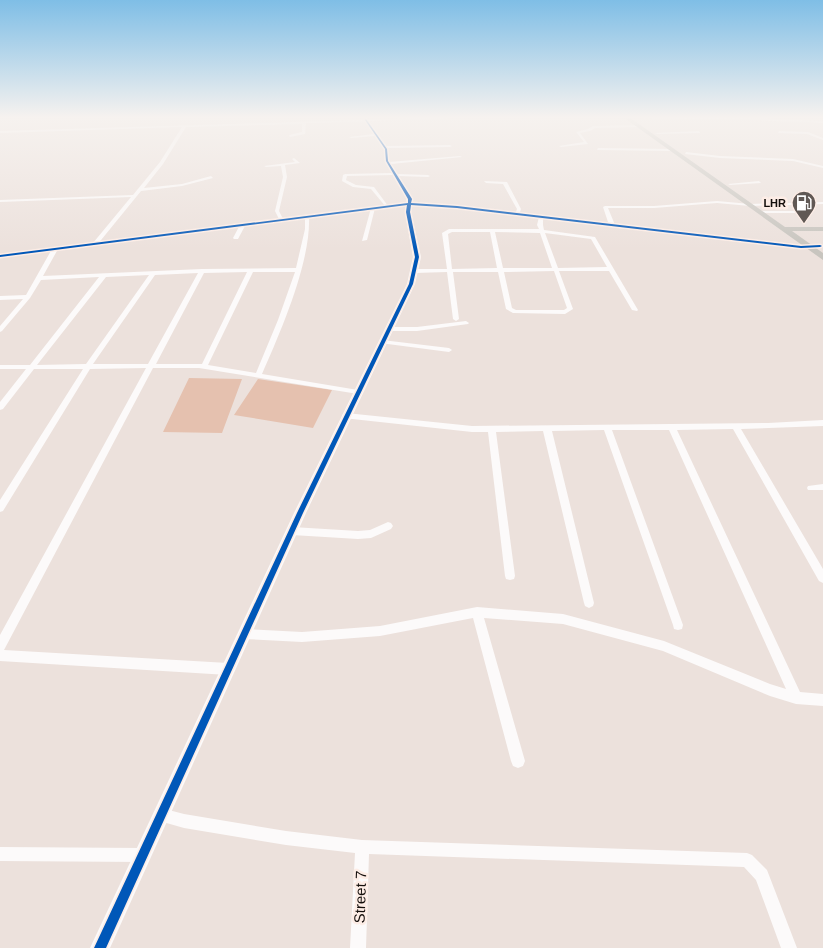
<svg xmlns="http://www.w3.org/2000/svg" width="823" height="948" viewBox="0 0 823 948" font-family="Helvetica,sans-serif">
  <style>
    .green { fill: #e5c1af }
    .lines { fill: none; stroke-linecap: round; stroke-linejoin: round }
    .minor { fill: #fcfafa; fill-rule: evenodd }
    .tertiary { fill: #fcfafa; fill-rule: evenodd }
    .primary { fill: #c8c5bf; fill-rule: evenodd }
    .cycleway-casing { stroke: #fdede6; stroke-width: 3 }
    .cycleway { fill: #0057b8; fill-rule: evenodd }
    .labels { text-anchor: middle; dominant-baseline: central; stroke-width: 5; stroke-linejoin: round; paint-order: stroke }
    .far-poi-label { font-size: 11px; font-weight: bold; fill: #140e0b; stroke: #fdede6; text-anchor: end }
    .near-street-label { font-size: 15px; fill: #140e0b; stroke: #fdede6 }
  </style>
  <rect width="100%" height="100%" fill="#ece1dc"/>
  <!-- green -->
  <path class="green" d="M189,378L242,379L222,433L163,432Z
    M258,379L332,390L313,428L234,415Z"/>
  <g class="lines">
    <!-- minor -->
    <path class="minor" d="M457,117H479L369,121L386,146L450,145L452,146L450,147L387,148L389,162L460,156L462,157L391,164L397,174L428,175L430,176L428,177L399,176L409,193L411,204L409,205L407,204L405,193L393,175L347,176L346,180L356,185L374,187L388,206L386,207L371,189L353,187L342,181L343,175L345,174L392,173L385,161L384,149L375,136L351,138L349,137L374,134L365,122L306,123L305,134L290,137L289,135L302,132V124L186,127L163,164L144,188L182,184L211,176L213,178L182,186L141,191L97,245H93V243L131,197L0,202V200L133,195L160,162L182,127L0,133V131Z
      M726,117L823,121V123L726,119H635Z
      M640,125L641,127L595,128L590,131L580,133L588,144L561,147L559,146L584,142L576,132L588,129L593,126Z
      M699,131L700,133L657,134L655,133Z
      M779,131L808,132L823,138V140L807,134L778,133Z
      M598,148L673,149L675,150L673,151L597,150Z
      M686,152L720,156L793,159L823,166V168L793,161L720,158L685,154Z
      M294,158L300,163L285,165L287,177L279,211L283,219L281,220L279,219L275,211L283,177L281,166L266,167L264,166L295,162L292,159Z
      M484,181L507,182L521,209L519,215L515,214L517,209L503,184L486,183Z
      M759,181L761,183L730,185L728,184Z
      M717,201L750,204L823,202V204L750,206L717,203L654,208H608L615,225L612,227L609,225L603,207L605,206H654Z
      M373,207L375,208L367,240L362,241L371,208Z
      M761,211H803L805,212L803,213H759V212Z
      M307,215L309,216C311,262 281,331 262,374L358,390L362,392L361,394H358L199,368H153L4,650L228,663L232,665L234,669L232,673L228,675L0,661V635L146,368L90,369L3,511L0,512V500L83,369H34L3,409L0,410V402L26,369H0V365H30L99,277L41,280L30,298L2,331L0,332V326L23,299L0,300V296L26,295L52,249L55,247L58,249L43,276L202,269L296,268L305,229V216ZM247,272L202,364H156L204,273ZM253,272H295L278,320L256,373L208,365ZM198,273L148,364H93L155,275ZM149,275L86,364L37,365L106,277Z
      M541,216L543,217V225L544,230L595,237L638,310L637,311L632,310L609,271H559L573,309L565,314L513,313L506,309L498,272H453L459,319L456,321L453,319L447,272L415,273L412,271L415,269H447L442,233L449,229H539L537,225L539,217ZM452,232H490L497,268L452,269L448,234ZM495,232L540,233L552,268H503ZM545,233L591,239L607,267L558,268ZM554,271L567,308L564,310H516L512,308L504,272Z
      M241,223L246,224L238,239H234L233,238Z
      M466,321L469,323L468,324L417,331H391L388,329L391,327H417Z
      M382,340L449,348L452,350L449,352L380,343L379,342Z
      M346,413L472,426L768,423L823,420V426L741,429L823,569V583L819,581L733,429L677,430L800,692L823,694V706L796,704L770,696L663,651L563,624L484,618L525,761L523,766L518,768L513,766L511,761L473,618L380,636L302,642L244,639L240,638L238,634L240,630L244,629L302,632L380,626L477,607L563,614L664,641L770,684L786,689L669,430H612L683,625L682,629L678,630L674,629L673,625L604,430L552,431L594,603L593,606L589,608L585,606L584,603L543,431L496,432L515,576L514,579L510,580L506,579L505,576L488,432H472L343,418L342,416L343,414Z
      M823,484V490H808L807,488L808,486Z
      M388,522L391,523L393,526L391,529L371,538L358,539L292,535L289,534L287,531L289,528L292,527L358,531L370,530Z
      M161,808L184,814L286,831L362,840L747,853L752,855L767,870L797,948H781L756,880L744,867L369,854L366,948H350L355,853L286,845L184,828L156,820L154,815L156,810Z
      M0,847L142,848L147,850L149,855L147,860L142,862L0,861Z"/>
    <!-- tertiary -->
    <path class="tertiary" d="M409,202L457,205L801,245L820,244L823,247L801,249L457,209L412,206L411,212L421,257L415,284L306,513L110,948H90L294,513L407,284L413,257L405,212L406,206L0,258V254Z"/>
    <!-- primary -->
    <path class="primary" d="M623,117H629L785,227H823V231H792L823,253V260Z"/>
    <defs>
      <path id="cycleway" d="M366,119L387,149L388,161L412,199L411,203L457,206L801,246L820,245L822,246L820,247L801,248L457,208L411,205L410,212L419,257L413,284L303,513L106,948H94L297,513L409,284L415,257L406,212L407,205L0,257V255L408,203V199L386,161L385,149L365,120Z"/>
    </defs>
    <!-- cycleway casing -->
    <use href="#cycleway" class="cycleway-casing"/>
    <!-- cycleway -->
    <use href="#cycleway" class="cycleway"/>
  </g>
  <!-- sky -->
  <linearGradient id="sky" x2="0" y2="1"><stop stop-color="#7fbee6"/><stop offset="0.47" stop-color="#f6f2ef"/><stop offset="1" stop-color="#f6f2ef" stop-opacity="0"/></linearGradient>
  <rect width="823" height="249" fill="url(#sky)"/>
  <!-- icons -->
  <defs>
    <symbol id="fuel-pin" viewBox="-11 -11 22 30"><path d="M0 17L-7.5 6A9.5 9.5 0 1 1 7.5 6Z" fill="#605854" stroke="#fdede6"/><path d="M-5.5-6h7V0h2V4h1.3V-2.5L3-4.5l.8-.8L6-3V5H2.5V1h-1V6h-7ZM-4.2-4.7v3.2H.2V-4.7Z" fill="#fff"/></symbol>
  </defs>
  <g fill-rule="evenodd">
    <use href="#fuel-pin" x="790" y="189" width="28" height="38"/>
  </g>
  <g class="labels">
    <!-- far-poi labels -->
    <g class="far-poi-label">
      <text x="786" y="203">LHR</text>
    </g>
    <!-- near-street labels -->
    <g class="near-street-label">
      <text transform="translate(360 897) rotate(-88)">Street 7</text>
    </g>
  </g>
</svg>
